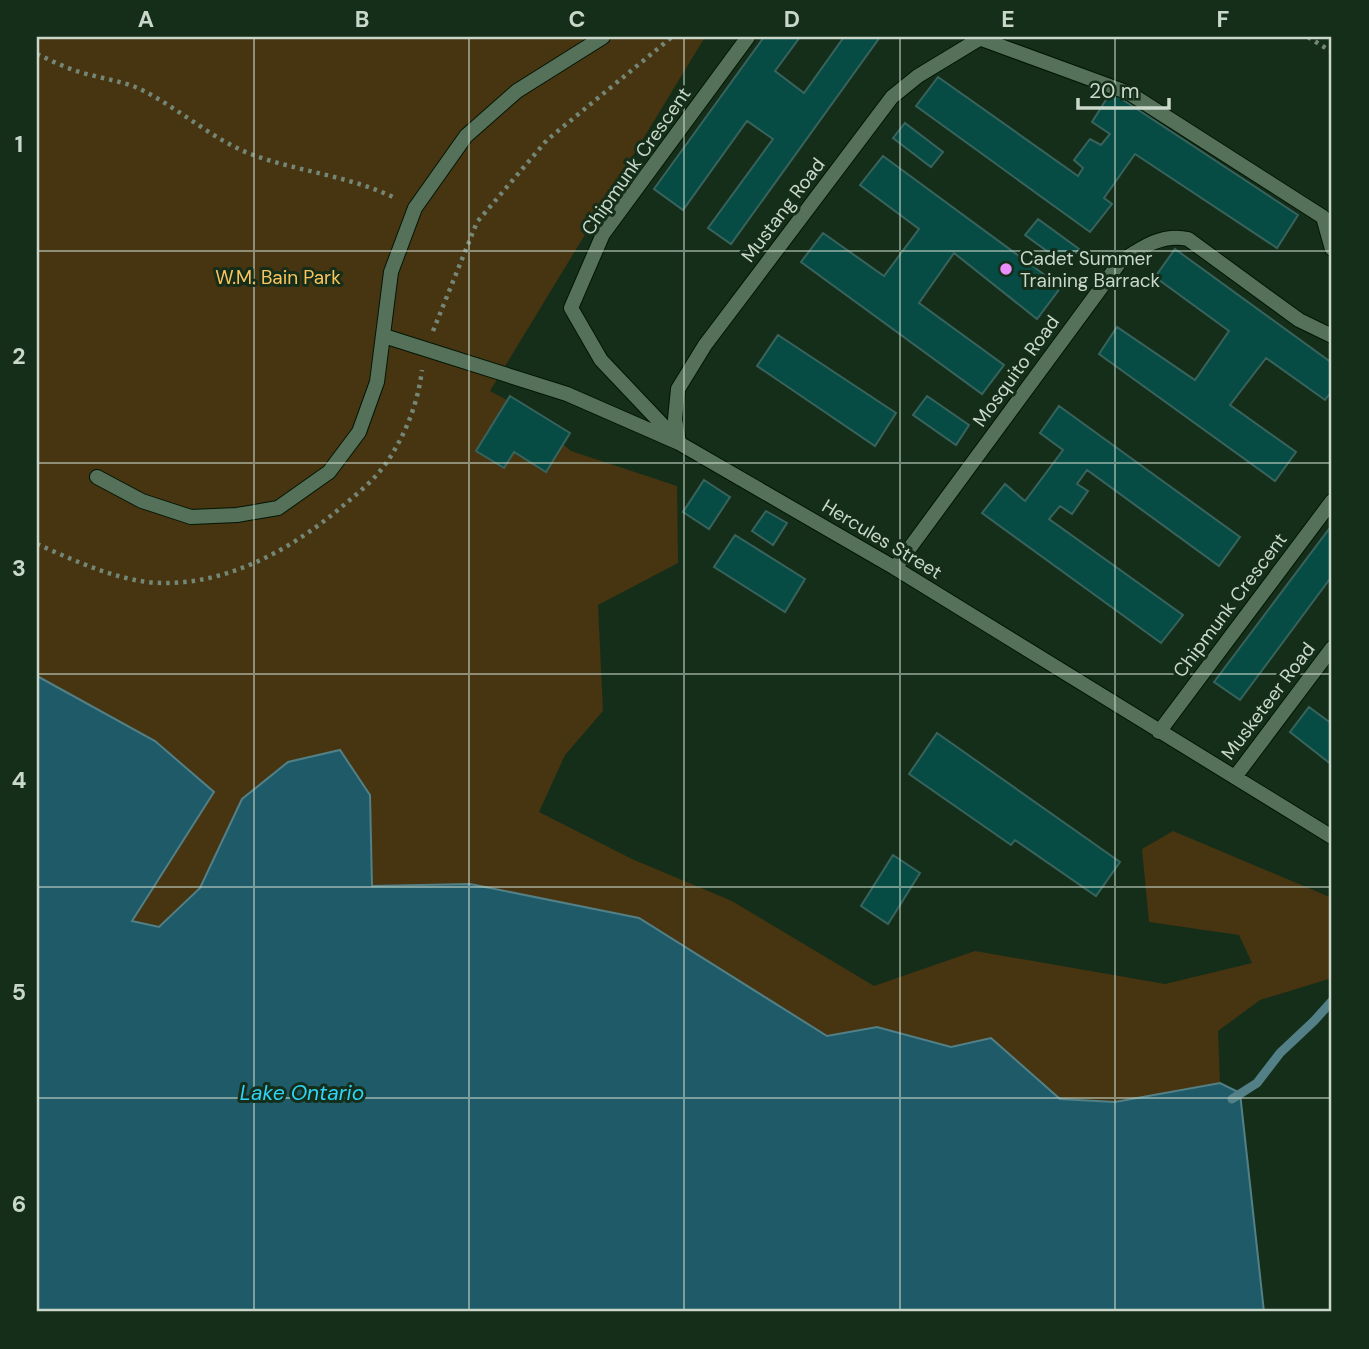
<svg xmlns="http://www.w3.org/2000/svg" width="1369" height="1349" viewBox="0 0 1369 1349" font-family="'DM Sans',sans-serif">
  <style>
    .green { fill: #473411 }
    .water { fill: #1f5a69; stroke: #528086; stroke-width: 2 }
    .lines { fill: none; stroke-linecap: round; stroke-linejoin: round }
    .stream { stroke: #528086; stroke-width: 9 }
    .building { fill: #074c44; stroke: #38635d; stroke-width: 2 }
    .lane-casing { stroke: #001604; stroke-width: 16 }
    .path { stroke: #748776; stroke-width: 4.5; stroke-dasharray: 3.5 5; stroke-linecap: butt }
    .lane { stroke: #557159; stroke-width: 14 }
    .grid { fill: none; stroke: #c9d8ca; stroke-width: 2; stroke-opacity: 0.55 }
    .poi-dot { fill: #ea8dfd; stroke: #152e19; stroke-width: 2.5 }
    .labels { text-anchor: middle; dominant-baseline: central; stroke-width: 6; stroke-linejoin: round; paint-order: stroke }
    .street-label { font-size: 19px; fill: #c9d8ca; stroke: #152e19 }
    .poi-label { font-size: 19px; fill: #c9d8ca; stroke: #152e19; text-anchor: start }
    .park-label { font-size: 19px; fill: #fec45c; stroke: #152e19 }
    .water-label { font-size: 21px; font-style: italic; fill: #2dd5fa; stroke: #152e19 }
    .neatline { fill: none; stroke: #c9d8ca; stroke-width: 2.5 }
    .grid-label { font-size: 23px; text-anchor: middle; font-weight: bold; fill: #c9d8ca }
  </style>
  <rect width="100%" height="100%" fill="#152e19"/>
  <!-- green -->
  <path class="green" d="M37,37H705L490,391L518,406L571,451L677,486L678,563L598,605L603,711L565,755L539,812L632,859L732,901L874,986L975,951L1165,984L1252,963L1239,935L1149,922L1142,849L1173,831L1332,898V978L1260,1000L1218,1031L1220,1083L1115,1102L1059,1099L991,1038L951,1047L879,1027L827,1036L639,918L470,884L372,886L370,795L242,799L200,888L159,927L131,920L214,792L37,679Z"/>
  <!-- water -->
  <path class="water" d="M37,676L155,741L214,792L132,921L159,927L200,888L242,799L288,762L340,750L370,795L372,886L470,884L639,918L827,1036L877,1027L951,1047L991,1038L1060,1099L1115,1102L1220,1083L1240,1093L1264,1312H37Z"/>
  <g class="lines">
    <!-- stream -->
    <path class="stream" d="M1232,1099L1257,1083L1280,1053L1314,1021L1332,1001"/>
  </g>
  <!-- building -->
  <path class="building" d="M764,37H800L775,71L804,93L844,37H880L731,244L708,228L773,139L747,121L683,210L654,189Z
    M938,77L1078,176L1083,168L1074,160L1090,139L1101,145L1110,134L1092,122L1111,92L1298,215L1277,248L1135,154L1104,198L1112,204L1090,232L916,106Z
    M905,123L943,152L931,167L893,138Z
    M883,156L1061,287L1037,319L954,253L919,303L1004,365L982,394L801,262L823,233L884,276L919,229L860,185Z
    M1038,219L1079,249L1066,265L1025,235Z
    M1175,249L1332,363V391L1325,400L1266,358L1230,405L1296,452L1275,481L1099,354L1117,327L1195,380L1229,331L1155,277Z
    M778,335L896,413L875,446L757,366Z
    M510,396L570,433L546,472L514,452L504,468L476,451Z
    M927,396L969,425L956,445L913,415Z
    M1059,406L1240,537L1219,566L1087,470L1077,484L1088,491L1072,514L1060,506L1049,519L1183,615L1161,643L982,513L1005,484L1025,501L1063,450L1040,433Z
    M704,480L730,497L709,529L683,512Z
    M766,511L787,523L773,545L752,531Z
    M1332,525V576L1240,700L1214,682Z
    M735,535L805,579L785,612L714,567Z
    M1309,707L1332,724V765L1290,732Z
    M937,733L1120,862L1096,896L1015,840L1011,845L909,774Z
    M893,855L920,873L888,924L861,906Z"/>
  <g class="lines">
    <defs>
      <path id="lane" d="M976,37L1129,93L1323,217L1332,249
        M384,336L567,394L679,443L895,568L1332,837
        M674,437L601,360L571,308L603,234L748,37
        M679,443L675,419L678,389L705,345L892,97L918,76L979,39
        M97,477L142,501L191,517L237,515L278,508L329,472L359,432L377,382L391,272L415,208L466,136L517,91L603,37
        M895,568L1120,262C1141,248 1162,233 1188,239L1299,320L1332,336
        M1159,732L1332,501
        M1235,777L1332,648"/>
    </defs>
    <!-- lane casing -->
    <use href="#lane" class="lane-casing"/>
    <!-- path -->
    <path class="path" d="M1308,37L1332,52
      M37,54C54,62 72,71 91,75C109,80 126,82 142,90C180,109 213,140 253,155C300,172 350,176 395,198
      M433,331L477,222L547,140L672,37
      M37,544C71,559 109,577 147,582C220,590 292,550 345,504C361,491 378,476 389,459C407,431 418,402 422,370"/>
    <!-- lane -->
    <use href="#lane" class="lane"/>
  </g>
  <!-- grid -->
  <path class="grid" d="M254,37V1312M469,37V1312M684,37V1312M900,37V1312M1115,37V1312M37,251H1332M37,463H1332M37,674H1332M37,887H1332M37,1098H1332"/>
  <!-- markers -->
  <circle class="poi-dot" cx="1006" cy="269" r="7"/>
  <g class="labels">
    <!-- street labels -->
    <g class="street-label">
      <text transform="translate(636 161) rotate(-55)">Chipmunk Crescent</text>
      <text transform="translate(783 210) rotate(-53)">Mustang Road</text>
      <text transform="translate(1016 371) rotate(-54)">Mosquito Road</text>
      <text transform="translate(882 539) rotate(31)">Hercules Street</text>
      <text transform="translate(1230 605) rotate(-53)">Chipmunk Crescent</text>
      <text transform="translate(1268 701) rotate(-53)">Musketeer Road</text>
    </g>
    <!-- poi labels -->
    <g class="poi-label">
      <text x="1020" y="258">Cadet Summer<tspan x="1020" dy="22">Training Barrack</tspan></text>
    </g>
    <!-- park labels -->
    <g class="park-label">
      <text x="278" y="277">W.M. Bain Park</text>
    </g>
    <!-- water labels -->
    <g class="water-label">
      <text x="302" y="1093">Lake Ontario</text>
    </g>
  </g>
  <!-- border -->
  <rect width="1369" height="1349" fill="none" stroke="#152e19" stroke-width="77"/>
  <!-- scale -->
  <path d="M1078 98v10h91v-10" fill="none" stroke="#c9d8ca" stroke-width="3.5"/>
  <text x="1089" y="98" font-size="21" fill="#c9d8ca" stroke="#152e19" stroke-width="5" paint-order="stroke">20 m</text>
  <rect x="38" y="38" width="1292" height="1272" class="neatline"/>
  <g class="grid-label">
    <text x="146" y="27">A</text>
    <text x="362" y="27">B</text>
    <text x="577" y="27">C</text>
    <text x="792" y="27">D</text>
    <text x="1008" y="27">E</text>
    <text x="1223" y="27">F</text>
    <text x="19" y="152">1</text>
    <text x="19" y="364">2</text>
    <text x="19" y="576">3</text>
    <text x="19" y="788">4</text>
    <text x="19" y="1000">5</text>
    <text x="19" y="1212">6</text>
  </g>
</svg>
